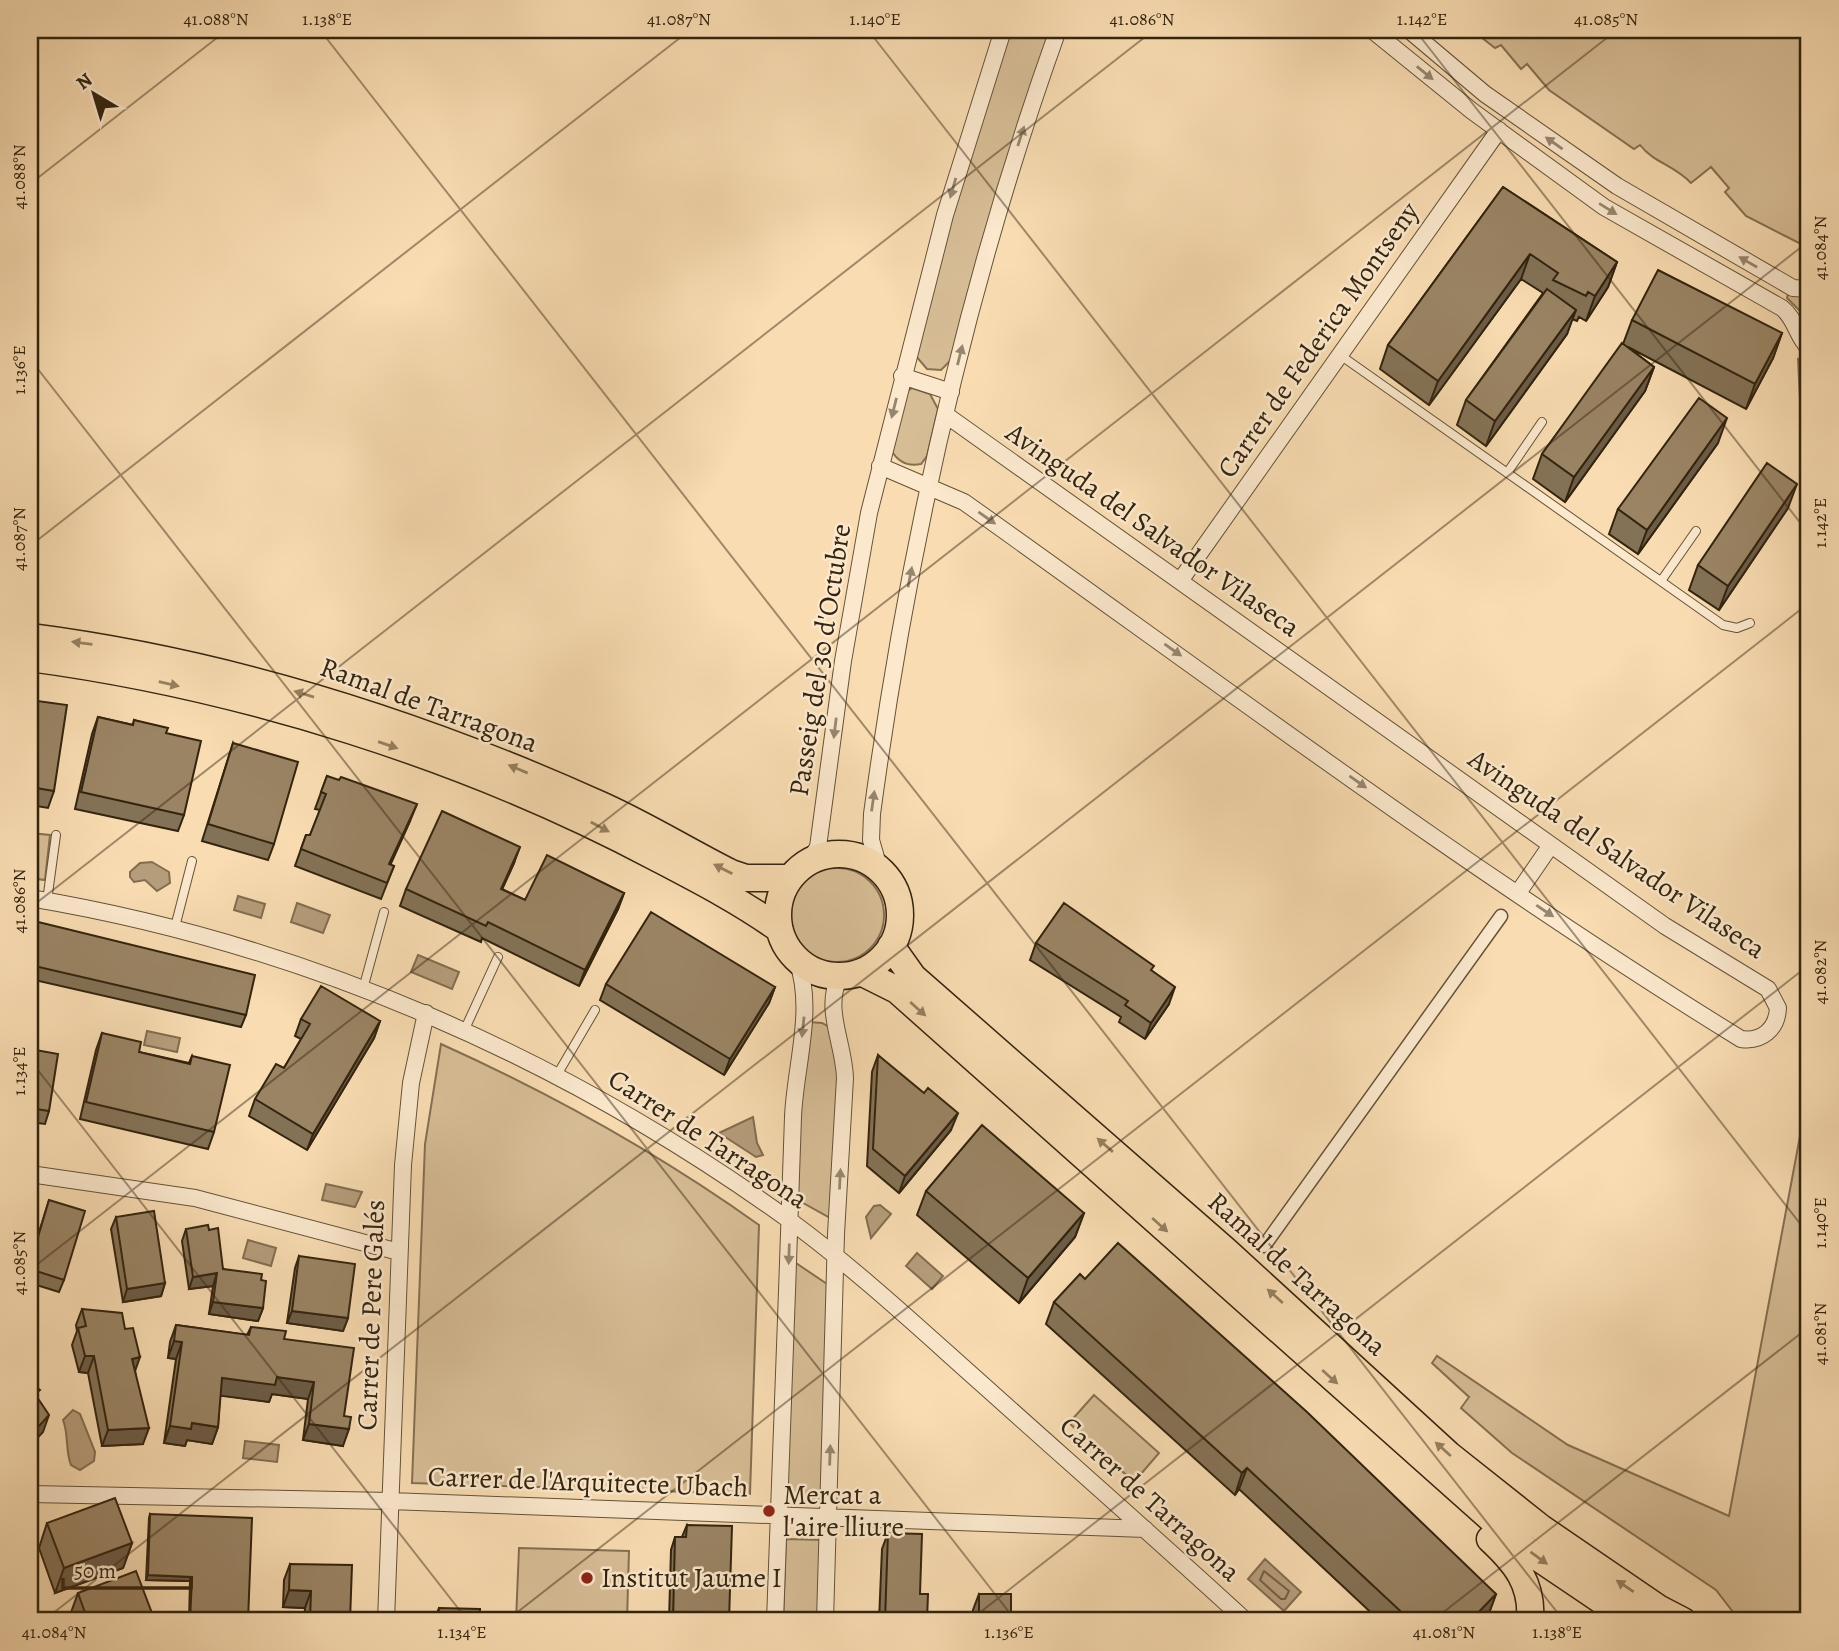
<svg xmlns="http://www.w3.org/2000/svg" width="1839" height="1651" viewBox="0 0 1839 1651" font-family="Alegreya,serif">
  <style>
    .green { fill: #d7bd96; stroke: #857052; stroke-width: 2 }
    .water { fill: #b69d7b; stroke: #826d50; stroke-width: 2 }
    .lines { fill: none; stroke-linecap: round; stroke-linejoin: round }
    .shore { stroke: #746045; stroke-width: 2 }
    .service-casing { stroke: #645238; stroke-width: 10 }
    .pedestrian-casing { stroke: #645238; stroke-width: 15 }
    .minor-casing { stroke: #645238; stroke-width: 18 }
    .primary-casing { stroke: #33240f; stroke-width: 29 }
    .service { stroke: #fbe8cd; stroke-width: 8 }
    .pedestrian { stroke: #fbe8cd; stroke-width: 12 }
    .minor { stroke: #fbe8cd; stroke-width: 16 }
    .primary { stroke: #f9dcb2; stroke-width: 26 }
    .wall { fill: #847256; stroke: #33240f; stroke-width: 2 }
    .shaded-wall { fill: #6c5c46; stroke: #33240f; stroke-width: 2 }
    .building { fill: #9a8464; stroke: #33240f; stroke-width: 2 }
    .oneway { fill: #97866e }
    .oneway2 { fill: #968060 }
    .ticks { fill: none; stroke: #33240f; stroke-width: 2; stroke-opacity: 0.45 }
    .poi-dot { fill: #8f2418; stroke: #fbe8cd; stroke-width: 2.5 }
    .labels { text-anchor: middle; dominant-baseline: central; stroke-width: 5; stroke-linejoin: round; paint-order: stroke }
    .street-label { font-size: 28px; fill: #33240f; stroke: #fbe8cd }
    .poi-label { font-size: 28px; fill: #33240f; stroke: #fbe8cd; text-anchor: start }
    .neatline { fill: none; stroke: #33240f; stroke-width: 2.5 }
    .ticks-label { font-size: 18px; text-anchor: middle; fill: #33240f }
  </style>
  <rect width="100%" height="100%" fill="#f9dcb2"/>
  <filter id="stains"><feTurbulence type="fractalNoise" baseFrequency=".00286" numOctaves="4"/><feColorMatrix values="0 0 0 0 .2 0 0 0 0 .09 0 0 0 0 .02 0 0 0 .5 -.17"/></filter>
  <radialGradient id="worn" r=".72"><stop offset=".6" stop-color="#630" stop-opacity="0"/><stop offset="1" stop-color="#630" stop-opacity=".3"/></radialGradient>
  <!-- green -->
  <path class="green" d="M1009,30H1051L951,360L941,370L927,369L915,355L921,317Z
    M1472,30H1809V248L1746,216L1725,192L1729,188L1711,167L1691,183C1674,165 1654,163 1640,145L1634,149L1549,90L1527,64L1521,69L1501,45L1495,48Z
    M1788,294L1809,296V332L1801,312L1787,298Z
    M1798,359L1809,363V582Z
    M912,388L930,394L938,409L927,456L921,464C907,467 898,462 891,450L903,394Z
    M30,833L50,835L45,880L30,878Z
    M790 915a47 47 0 1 1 94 0a47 47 0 1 1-94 0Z
    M1809,1015V1592L1802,1621H1740L1716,1590L1512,1453L1461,1408L1469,1397L1432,1363L1437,1356L1568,1445L1729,1516L1800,1136Z
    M809,1022L822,1023L831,1028L839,1058L832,1219L796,1199L800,1107Z
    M441,1044C554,1095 658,1153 759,1225L750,1494L412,1483L425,1144Z
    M793,1261L830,1286L824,1499L785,1497Z
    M1094,1395L1159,1453L1134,1482L1069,1423Z
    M786,1539L824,1540L821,1621H783Z
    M519,1548L629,1551L627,1621H516Z"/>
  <!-- water -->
  <path class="water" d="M152,862L169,872L170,883L157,891L145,880L134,882L130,877V872L140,863Z
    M238,896L265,904L261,918L234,910Z
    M297,903L330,915L323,933L291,922Z
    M418,955L459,972L452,989L411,972Z
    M147,1031L180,1038L177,1052L144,1045Z
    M753,1117L757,1143L763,1155L756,1157L719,1133Z
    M326,1184L362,1192L355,1207L322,1200Z
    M880,1205L891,1214L871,1238L866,1217L874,1206Z
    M248,1240L276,1248L271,1266L243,1258Z
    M917,1253L943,1276L932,1289L906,1266Z
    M73,1410L80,1414L95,1452L94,1461L80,1470L71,1465C65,1450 69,1435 63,1420Z
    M245,1441L279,1445L277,1462L243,1458Z
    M1265,1559L1301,1592L1284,1611L1248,1579Z"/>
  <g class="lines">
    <!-- shore -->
    <path class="shore" d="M1264,1571L1289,1591L1285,1599H1281L1260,1580Z"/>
    <defs>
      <path id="service" d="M1340,355L1723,625L1737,628L1750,623
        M1507,473L1542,422
        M1661,581L1696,531
        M47,901L56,835
        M175,927L192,861
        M363,989L384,912
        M464,1031L498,957
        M557,1075L595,1010"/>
      <path id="pedestrian" d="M1264,1246L1501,916"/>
      <path id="minor" d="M1372,30L1472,111L1604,207L1782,308C1796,319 1796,336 1809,348
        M1409,30L1485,94L1617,186L1793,288L1809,289
        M902,376L951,392
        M880,466L964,502C1220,684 1473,874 1741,1039C1762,1042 1777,1029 1778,1008L1768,989L1665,926L946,415
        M1180,581L1499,130
        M810,860L818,847L843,661L869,513L945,215L1003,30
        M879,868L871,840L872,814C908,547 967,283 1058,30
        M1518,893L1551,845
        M30,898C305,944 563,1057 789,1220C857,1270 919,1328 982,1384C1070,1463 1159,1541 1246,1621
        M30,1174L195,1198L399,1252
        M30,1494L390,1501L1145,1529
        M30,1617L31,1621
        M386,1621L403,1165L411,1083L426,1013
        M775,1621C782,1453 787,1285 793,1117C795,1066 815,1010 797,960
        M825,1621L836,1234L845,1078C844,1042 823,1009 840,976"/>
      <path id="primary" d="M30,637C224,662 415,722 594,802C641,822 685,850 731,873L746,878H789
        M30,658C241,686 467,757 655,857C697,879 740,901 779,929
        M778 915a61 61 0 1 1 122 0a61 61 0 1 1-122 0Z
        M891,946L913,977L1226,1251L1449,1455L1541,1528L1658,1608L1683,1621
        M861,972L897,990L1524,1548L1632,1621
        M1490,1539C1516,1563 1533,1584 1530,1621"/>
    </defs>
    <!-- service casing -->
    <use href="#service" class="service-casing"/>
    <!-- pedestrian casing -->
    <use href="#pedestrian" class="pedestrian-casing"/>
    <!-- minor casing -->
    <use href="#minor" class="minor-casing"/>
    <!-- primary casing -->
    <use href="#primary" class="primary-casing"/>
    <!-- service -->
    <use href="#service" class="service"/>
    <!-- pedestrian -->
    <use href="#pedestrian" class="pedestrian"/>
    <!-- minor -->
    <use href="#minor" class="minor"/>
    <!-- primary -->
    <use href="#primary" class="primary"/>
  </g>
  <!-- wall -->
  <path class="wall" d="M1503,187L1617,262L1608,287L1586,321L1579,317L1577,321L1572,319L1567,334L1486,446L1457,425L1466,400L1543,293L1521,279L1429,405L1380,369L1388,345Z
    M1632,320L1782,333L1773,358L1746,409L1628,347L1654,367L1645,391L1565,502L1533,479L1542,454L1623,344Z
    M1718,443L1638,554L1609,534L1618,509Z
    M1788,508L1719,610L1689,590L1698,565Z
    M30,700L54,791L48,808L30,805Z
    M98,717L133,725L134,720L166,733L184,815L178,831L75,809L92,734Z
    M233,743L274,844L268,860L202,841Z
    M327,776L410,821L390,865L394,866L381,899L295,866L306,835H310L320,810L315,809Z
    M514,863L502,889L525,900L624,893L618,909L579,986L482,938L481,942L400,906L406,889Z
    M30,920L246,1015L241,1027L30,979Z
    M1036,943L1152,971L1169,1004L1145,1039L1119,1022L1121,1017L1030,960Z
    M606,984L775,987L769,1003L724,1075L600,1000Z
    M301,1019L380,1021L374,1038L307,1150L249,1116L255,1099L284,1068L301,1039L295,1036Z
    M102,1033L139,1052L189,1063L192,1056L214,1132L208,1149L80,1119L96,1050Z
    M30,1049L49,1111L45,1124L30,1122Z
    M878,1055L951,1130L899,1193L867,1166L872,1072Z
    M926,1191L1084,1213L1075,1237L1019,1303L917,1215Z
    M49,1200L64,1280L59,1292L30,1283V1261Z
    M116,1217L165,1283L161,1296L123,1302L111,1229Z
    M186,1229L209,1230L223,1269L261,1280L263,1308L258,1321L209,1314L213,1286L189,1289L182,1241Z
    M299,1256L348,1318L343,1331L287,1323L295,1268Z
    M1085,1279L1496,1594L1488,1616L1482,1621H1380L1239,1489L1235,1495L1046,1324L1054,1302Z
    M82,1309L125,1329L135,1370L143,1444L102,1446L88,1373L79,1372L72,1345L77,1331L76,1325Z
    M176,1325L247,1335L251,1327L284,1339L344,1416L343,1446L303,1440L308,1399L272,1394L269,1402L220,1395L218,1427L212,1444L187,1440L185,1446L164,1443L176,1359L168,1358L170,1342Z
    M150,1514L248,1621H189L190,1581L146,1580L149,1518Z
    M47,1523L132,1543L123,1568L55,1593L39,1548Z
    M687,1525L729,1621H669L671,1550L675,1537H682Z
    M888,1533L920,1594L927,1621H879L882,1549Z
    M290,1564L350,1621H304L305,1608L283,1607L284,1580Z
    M78,1593L155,1621H70L69,1618Z
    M979,1594L1011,1621H973V1610Z
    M439,1608L480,1621H434Z"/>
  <!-- shaded-wall -->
  <path class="shaded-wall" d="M1530,254L1521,279L1429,405L1438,381Z
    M1617,262L1608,287L1586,321L1595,296Z
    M1576,310L1567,334L1486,446L1495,421Z
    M1782,333L1773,358L1746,409L1755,384Z
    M1654,367L1645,391L1565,502L1574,477Z
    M1727,418L1718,443L1638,554L1647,530Z
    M1797,484L1788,508L1719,610L1728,586Z
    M417,804L410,821L383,881L389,864Z
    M520,847L514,863L495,905L501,889Z
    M624,893L618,909L579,986L585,970Z
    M775,987L769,1003L724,1075L730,1059Z
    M1175,987L1169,1004L1145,1039L1151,1023Z
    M380,1021L374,1038L307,1150L313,1134Z
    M958,1113L951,1130L899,1193L905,1176Z
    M1084,1213L1075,1237L1019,1303L1028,1278Z
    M217,1273L213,1286L189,1289L193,1277Z
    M165,1283L161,1296L123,1302L127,1289Z
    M213,1302L263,1308L258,1321L209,1314Z
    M292,1311L348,1318L343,1331L287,1323Z
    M174,1341L182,1342L176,1359L168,1358Z
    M85,1356H94L88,1373L79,1372Z
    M140,1357L134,1374L132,1359Z
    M277,1377L314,1382L308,1399L272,1394L269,1402L215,1395L222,1378Z
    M49,1415L43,1432L30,1446V1435Z
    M192,1423L218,1427L212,1444L187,1440L185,1446L164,1443L170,1426Z
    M309,1424L349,1429L343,1446L303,1440Z
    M149,1428L143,1444L102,1446L108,1430Z
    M1247,1468L1239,1489L1235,1495L1242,1473Z
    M132,1543L123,1568L55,1593L64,1568Z
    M148,1575L192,1577L190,1581L146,1580Z
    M289,1590L311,1591L305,1608L283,1607Z
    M1496,1594L1488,1616L1482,1621H1470Z"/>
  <!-- building -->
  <path class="building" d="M1503,187L1617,262L1595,296L1588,292L1586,296L1553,280L1558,273L1530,254L1438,381L1388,345Z
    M1658,270L1782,333L1755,384L1632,320Z
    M1547,289L1576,310L1495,421L1466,400Z
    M1622,343L1654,367L1574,477L1542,454Z
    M1699,398L1727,418L1647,530L1618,509Z
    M1767,463L1797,484L1728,586L1698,565Z
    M30,700L67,705L54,791L30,787Z
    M98,717L133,725L134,720L168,728L166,733L201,741L184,815L81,792Z
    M233,743L298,762L274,844L208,824Z
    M327,776L339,780L341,777L417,804L389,864L394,866L387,883L301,849L306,835H310L326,794L321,792Z
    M442,811L520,847L501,889L525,900L547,855L624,893L585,970L488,922L486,926L406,889Z
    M1064,903L1154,966L1151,970L1175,987L1151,1023L1125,1005L1128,1001L1036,943Z
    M651,912L775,987L730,1059L606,984Z
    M30,920L255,975L246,1015L30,965Z
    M321,986L380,1021L313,1134L255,1099L276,1064L284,1068L310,1024L301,1019Z
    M102,1033L141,1042L139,1052L190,1064L192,1056L230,1065L214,1132L86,1102Z
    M30,1049L58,1054L49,1111L30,1108Z
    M878,1055L924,1093L928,1088L958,1113L905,1176L873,1149Z
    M982,1125L1084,1213L1028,1278L926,1191Z
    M49,1200L85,1211L64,1280L30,1269V1264Z
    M154,1211L165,1283L127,1289L116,1217Z
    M208,1225L209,1230L218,1228L223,1269L262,1274L261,1280L266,1281L263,1308L213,1302L217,1273L193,1277L186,1229Z
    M1118,1243L1307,1412L1496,1594L1470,1621H1411L1247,1468L1242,1473L1054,1302L1080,1274L1085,1279Z
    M299,1256L355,1264L348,1318L292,1311Z
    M82,1309L122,1313L125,1329L133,1328L140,1357L132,1359L149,1428L108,1430L94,1356H85L78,1328L86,1326Z
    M176,1325L249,1335L251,1327L286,1331L284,1339L354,1348L344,1416L351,1417L349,1429L309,1424L314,1382L277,1377L275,1385L222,1378L218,1427L192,1423L191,1429L170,1426L182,1342L174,1341Z
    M30,1374L34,1377L30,1382L40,1390L35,1394L49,1415L31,1435H30Z
    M115,1498L132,1543L64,1568L47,1523Z
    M150,1514L252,1518L248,1621H190L192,1577L148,1575Z
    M687,1525L732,1526L729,1621H673L675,1537H686Z
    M888,1533L922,1534L920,1594H928L927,1621H885Z
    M290,1564L352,1565L350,1621H310L311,1591L289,1590Z
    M136,1571L155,1621H88L78,1593Z
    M979,1594H1011V1621H979Z
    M439,1608L480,1609V1621H438Z"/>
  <!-- one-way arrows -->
  <defs><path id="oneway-solid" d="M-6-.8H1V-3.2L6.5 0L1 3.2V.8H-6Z" transform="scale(1.75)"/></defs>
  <g class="oneway">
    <use href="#oneway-solid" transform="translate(1425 73) rotate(39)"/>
    <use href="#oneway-solid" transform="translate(1021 136) rotate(-72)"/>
    <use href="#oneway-solid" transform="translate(1554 143) rotate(-145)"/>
    <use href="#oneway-solid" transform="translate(953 188) rotate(106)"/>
    <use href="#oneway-solid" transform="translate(1608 209) rotate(32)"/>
    <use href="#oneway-solid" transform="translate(1748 262) rotate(-150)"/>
    <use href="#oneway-solid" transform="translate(960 355) rotate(-76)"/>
    <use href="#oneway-solid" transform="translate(894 408) rotate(104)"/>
    <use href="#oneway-solid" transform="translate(987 518) rotate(35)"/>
    <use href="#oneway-solid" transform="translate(910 577) rotate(-79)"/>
    <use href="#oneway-solid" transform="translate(1173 650) rotate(35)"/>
    <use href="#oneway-solid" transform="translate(835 728) rotate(97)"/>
    <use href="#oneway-solid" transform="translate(1358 782) rotate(35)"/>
    <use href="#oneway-solid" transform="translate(873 801) rotate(-82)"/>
    <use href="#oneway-solid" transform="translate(1545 911) rotate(34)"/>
    <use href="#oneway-solid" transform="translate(803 1027) rotate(96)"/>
    <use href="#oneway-solid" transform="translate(840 1179) rotate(-87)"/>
    <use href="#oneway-solid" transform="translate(789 1254) rotate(92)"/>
    <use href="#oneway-solid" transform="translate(830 1455) rotate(-88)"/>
  </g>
  <g class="oneway2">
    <use href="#oneway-solid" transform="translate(82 643) rotate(-173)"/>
    <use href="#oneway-solid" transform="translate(169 684) rotate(13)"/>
    <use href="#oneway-solid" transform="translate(304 694) rotate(-163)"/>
    <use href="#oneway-solid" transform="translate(388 745) rotate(19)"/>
    <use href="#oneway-solid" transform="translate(518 769) rotate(-157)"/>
    <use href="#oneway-solid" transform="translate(600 827) rotate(28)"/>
    <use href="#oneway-solid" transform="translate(723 869) rotate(-153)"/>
    <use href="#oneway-solid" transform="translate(918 1009) rotate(42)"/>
    <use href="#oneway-solid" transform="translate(1105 1145) rotate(-139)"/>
    <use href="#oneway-solid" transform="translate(1160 1225) rotate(42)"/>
    <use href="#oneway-solid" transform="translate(1275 1296) rotate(-138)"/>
    <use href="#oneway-solid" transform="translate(1330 1377) rotate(42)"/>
    <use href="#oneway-solid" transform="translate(1443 1449) rotate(-138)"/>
    <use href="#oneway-solid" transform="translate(1539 1558) rotate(36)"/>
    <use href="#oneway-solid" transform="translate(1625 1586) rotate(-146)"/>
  </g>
  <!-- ticks -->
  <path class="ticks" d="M320,30L1564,1621M868,30L1809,1235M1415,30L1809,534M30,184L227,30M30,359L1016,1621M30,546L690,30M30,908L1154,30M30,1060L468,1621M30,1270L1617,30M43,1621L1809,241M506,1621L1809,603M969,1621L1809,965M1432,1621L1809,1327"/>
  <!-- markers -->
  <g class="poi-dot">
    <circle cx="769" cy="1511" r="7"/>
    <circle cx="587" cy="1578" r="7"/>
  </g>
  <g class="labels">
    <!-- street labels -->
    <g class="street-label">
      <text transform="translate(1318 340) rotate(-55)">Carrer de Federica Montseny</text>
      <text transform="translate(1153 530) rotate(35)">Avinguda del Salvador Vilaseca</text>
      <text transform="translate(820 660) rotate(-81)">Passeig del 30 d'Octubre</text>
      <text transform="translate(429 705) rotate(20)">Ramal de Tarragona</text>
      <text transform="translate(1617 854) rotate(34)">Avinguda del Salvador Vilaseca</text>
      <text transform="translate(708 1139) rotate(33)">Carrer de Tarragona</text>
      <text transform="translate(1297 1274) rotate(42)">Ramal de Tarragona</text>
      <text transform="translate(371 1315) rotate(-88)">Carrer de Pere Galés</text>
      <text transform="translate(588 1482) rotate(2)">Carrer de l'Arquitecte Ubach</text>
      <text transform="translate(1150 1499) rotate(42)">Carrer de Tarragona</text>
    </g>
    <!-- poi labels -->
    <g class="poi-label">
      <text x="783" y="1495">Mercat a<tspan x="783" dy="32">l'aire lliure</tspan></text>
      <text x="601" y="1578">Institut Jaume I</text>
    </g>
  </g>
  <!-- margin -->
  <rect width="1839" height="1651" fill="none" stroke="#f9dcb2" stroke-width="77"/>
  <!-- north arrow -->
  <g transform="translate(94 94) rotate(322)" stroke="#fbe8cd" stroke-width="5" paint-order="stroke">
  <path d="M0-5L12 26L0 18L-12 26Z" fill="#33240f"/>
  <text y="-10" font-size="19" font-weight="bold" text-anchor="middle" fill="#33240f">N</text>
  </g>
  <!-- scale -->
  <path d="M63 1578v10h128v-10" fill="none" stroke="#33240f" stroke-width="3.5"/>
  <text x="74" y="1578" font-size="21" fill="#33240f" stroke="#fbe8cd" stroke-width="5" paint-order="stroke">50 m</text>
  <rect x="38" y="38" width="1762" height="1574" class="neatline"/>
  <g class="ticks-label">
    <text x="216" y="25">41.088°N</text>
    <text x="327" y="25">1.138°E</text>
    <text x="679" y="25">41.087°N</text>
    <text x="875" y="25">1.140°E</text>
    <text x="1142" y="25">41.086°N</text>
    <text x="1422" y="25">1.142°E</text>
    <text x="1606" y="25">41.085°N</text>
    <text transform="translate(19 177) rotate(-90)" y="6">41.088°N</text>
    <text transform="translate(1820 248) rotate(-90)" y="6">41.084°N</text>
    <text transform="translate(19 370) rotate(-90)" y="6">1.136°E</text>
    <text transform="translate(1820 523) rotate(-90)" y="6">1.142°E</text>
    <text transform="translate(19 539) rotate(-90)" y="6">41.087°N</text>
    <text transform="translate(19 901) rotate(-90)" y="6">41.086°N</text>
    <text transform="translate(1820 972) rotate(-90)" y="6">41.082°N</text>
    <text transform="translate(19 1071) rotate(-90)" y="6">1.134°E</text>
    <text transform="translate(1820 1223) rotate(-90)" y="6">1.140°E</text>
    <text transform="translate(19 1263) rotate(-90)" y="6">41.085°N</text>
    <text transform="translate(1820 1334) rotate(-90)" y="6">41.081°N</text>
    <text x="54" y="1638">41.084°N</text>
    <text x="462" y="1638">1.134°E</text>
    <text x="1009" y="1638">1.136°E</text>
    <text x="1444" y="1638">41.081°N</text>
    <text x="1557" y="1638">1.138°E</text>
  </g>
  <rect width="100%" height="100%" filter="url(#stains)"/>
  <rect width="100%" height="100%" fill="url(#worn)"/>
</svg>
